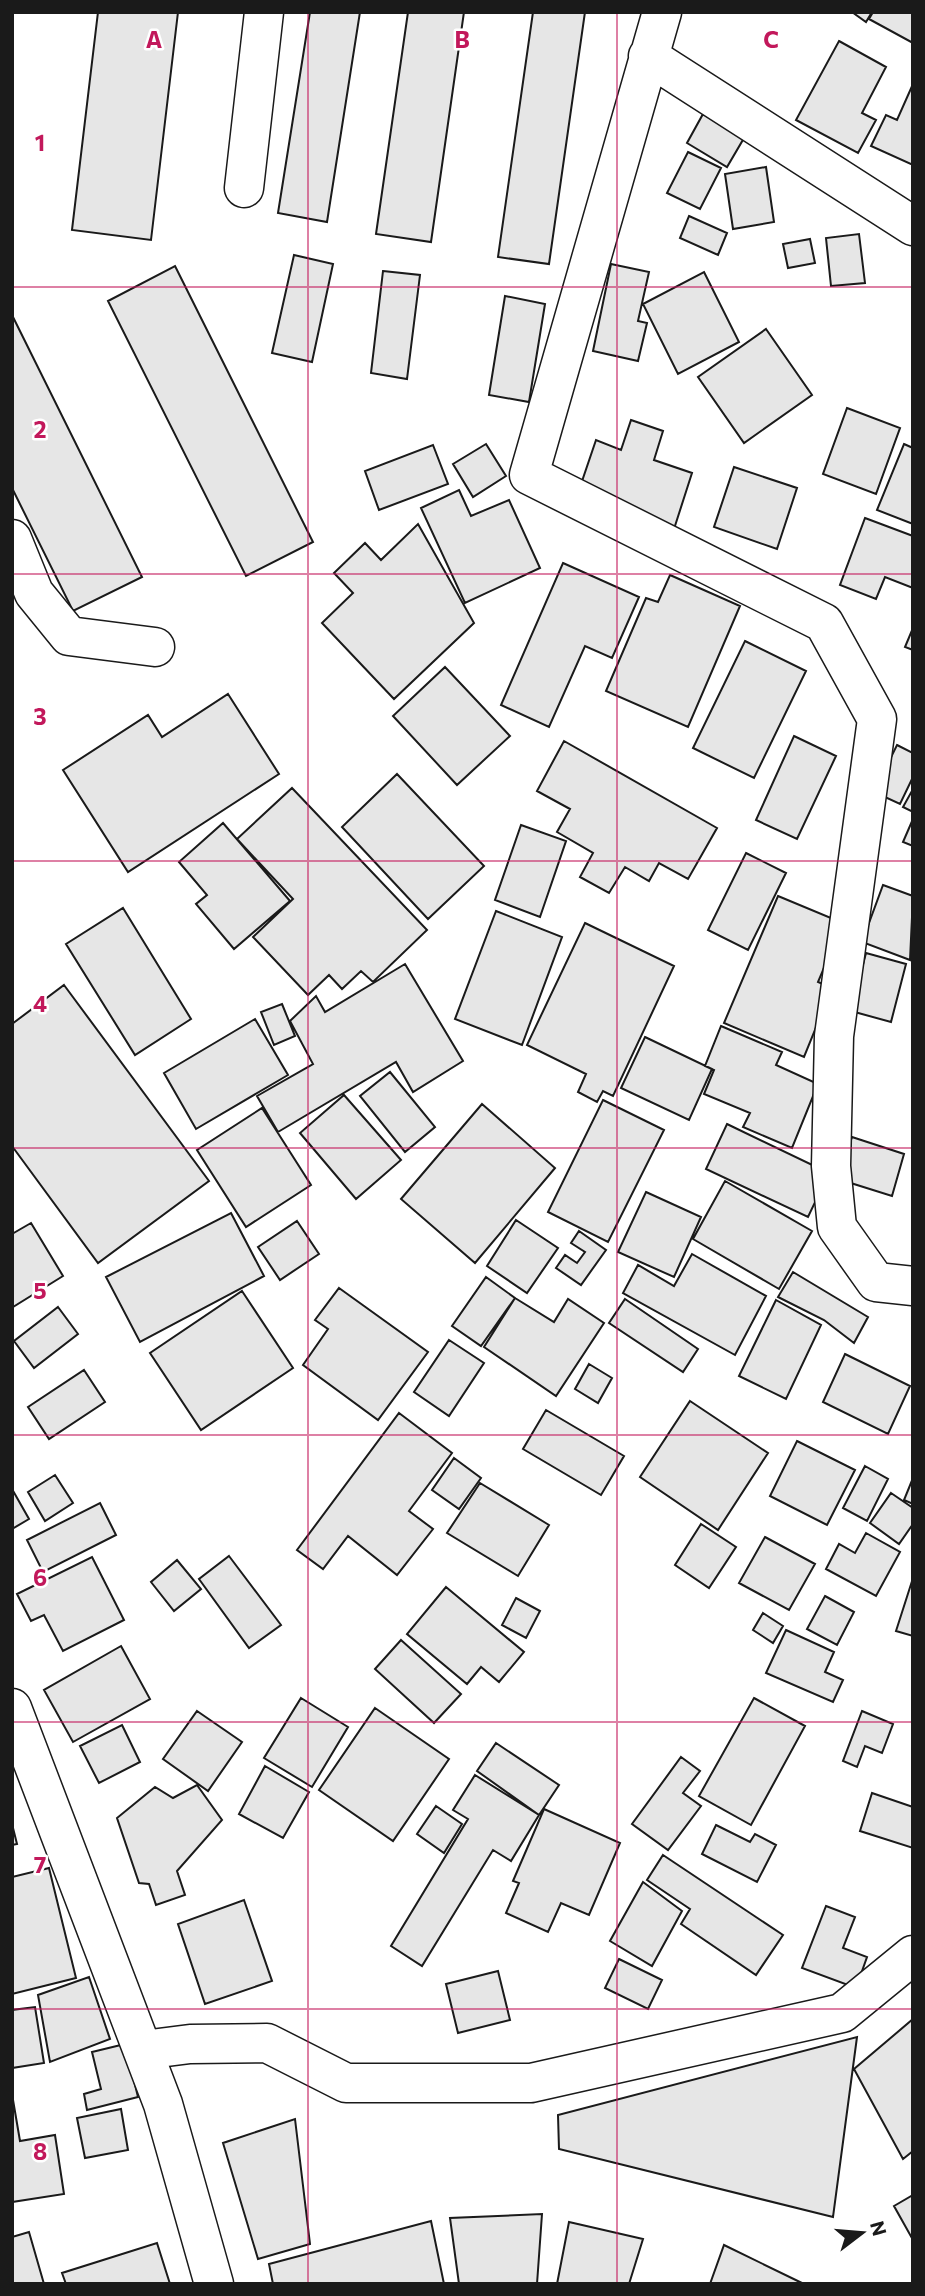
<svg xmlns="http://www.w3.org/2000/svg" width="925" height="2296" viewBox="0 0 925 2296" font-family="Commissioner,sans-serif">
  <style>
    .building { fill: #e6e6e6; stroke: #1a1a1a; stroke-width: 2 }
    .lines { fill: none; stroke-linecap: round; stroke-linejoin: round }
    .minor-casing { stroke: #1a1a1a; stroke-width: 41 }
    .tertiary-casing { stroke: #1a1a1a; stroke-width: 41 }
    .minor { stroke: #fff; stroke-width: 38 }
    .tertiary { stroke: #fff; stroke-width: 38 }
    .grid { fill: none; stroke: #c2185b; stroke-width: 2; stroke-opacity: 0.55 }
    .grid-label { font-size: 23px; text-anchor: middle; font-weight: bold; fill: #c2185b; stroke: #fff; stroke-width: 5; stroke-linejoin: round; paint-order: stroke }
  </style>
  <rect width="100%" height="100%" fill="#fff"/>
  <!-- building -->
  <path class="building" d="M98,12H178L151,240L72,230Z
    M310,12H360L327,222L278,213Z
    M408,12H464L431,242L376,234Z
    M533,12H585L549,264L498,257Z
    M852,12H872L866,22Z
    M873,12H913V43L869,19Z
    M839,41L886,67L862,113L876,120L858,153L796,120Z
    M913,84V165L871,146L886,115L897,120Z
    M703,114L744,138L727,167L687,143Z
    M688,152L721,168L700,209L667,193Z
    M766,167L774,222L733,229L725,174Z
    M689,216L727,233L718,255L680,238Z
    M859,234L865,283L831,286L826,238Z
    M810,239L815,263L788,268L783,244Z
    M294,255L333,264L312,362L272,353Z
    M611,264L649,272L638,321L647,323L638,361L593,351Z
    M175,266L313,542L246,576L108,301Z
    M383,271L420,275L407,379L371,373Z
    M704,272L739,342L678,374L643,304Z
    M505,296L545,304L529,402L489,395Z
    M12,315L142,577L73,611L12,488Z
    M766,329L812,395L744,443L698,377Z
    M847,408L900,428L876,494L823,474Z
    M631,420L663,431L654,460L692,473L674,529L577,496L596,440L621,450Z
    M486,444L506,476L473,497L453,464Z
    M904,444L913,448V524L877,510Z
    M433,445L448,484L379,510L365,471Z
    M734,467L797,488L777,549L714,527Z
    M459,490L471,516L509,500L540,568L465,603L421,508Z
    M865,518L913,536V588L885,577L876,599L840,585Z
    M418,524L474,623L394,699L322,623L353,593L334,573L365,543L381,560Z
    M563,563L639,597L612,658L585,646L549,727L501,705Z
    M670,575L740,606L688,727L606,691L646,598L658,602Z
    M913,628V650L905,647Z
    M745,641L806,671L754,778L693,748Z
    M445,667L510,736L457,785L393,716Z
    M228,694L279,774L128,872L63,770L148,715L162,737Z
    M794,736L836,756L797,839L756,820Z
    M564,741L717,828L688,879L659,863L649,881L625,867L609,893L580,877L593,853L557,832L570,809L537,791Z
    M897,745L913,753V777L900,804L874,792Z
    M397,774L484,866L428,919L342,827Z
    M292,788L427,930L373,982L361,971L342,989L329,975L308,995L253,937L293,899L237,839Z
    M913,789V812L903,807Z
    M913,819V846L903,842Z
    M223,823L290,901L234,949L196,904L207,895L179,862Z
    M521,825L566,841L540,917L495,900Z
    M746,853L786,873L748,950L708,930Z
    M883,885L913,896L910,960L862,942Z
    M778,896L843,923L818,982L832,988L804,1057L724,1023Z
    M123,908L191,1019L135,1055L66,944Z
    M496,911L562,937L522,1045L455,1019Z
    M585,923L674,966L613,1096L603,1091L597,1102L578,1092L586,1074L527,1045Z
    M866,953L906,964L891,1022L851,1011Z
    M405,964L463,1061L413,1092L396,1062L278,1132L257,1096L313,1064L290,1021L316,996L325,1012Z
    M64,985L209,1181L98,1263L12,1146V1024Z
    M282,1004L295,1036L274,1045L261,1012Z
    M255,1019L288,1075L196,1129L164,1073Z
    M721,1026L782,1052L776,1065L818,1084L792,1148L743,1127L750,1113L704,1094L714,1070L705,1066Z
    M645,1037L712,1069L689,1120L621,1088Z
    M390,1072L435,1127L405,1152L360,1096Z
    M344,1095L401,1160L356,1199L300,1133Z
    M603,1100L664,1130L608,1242L548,1212Z
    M482,1104L555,1168L475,1263L401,1199Z
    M262,1108L311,1185L246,1227L197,1150Z
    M727,1124L829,1173L808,1217L706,1169Z
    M852,1137L904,1154L892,1196L838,1179Z
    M725,1181L812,1231L779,1289L693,1239Z
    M646,1192L701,1217L674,1277L618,1252Z
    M231,1213L264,1276L140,1342L106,1277Z
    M516,1220L558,1248L527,1293L487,1266Z
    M297,1221L319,1254L280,1280L258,1247Z
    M31,1223L63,1276L13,1307L12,1234Z
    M579,1231L606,1250L581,1285L556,1268L565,1255L577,1263L585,1252L571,1243Z
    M692,1254L766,1296L735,1355L623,1293L638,1265L674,1286Z
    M793,1272L868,1317L854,1343L824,1320L778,1297Z
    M486,1277L515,1298L481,1346L452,1326Z
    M339,1288L428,1352L378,1420L303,1365L328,1329L315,1320Z
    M242,1291L293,1368L201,1430L150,1353Z
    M515,1298L554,1322L568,1299L604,1323L556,1396L484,1347Z
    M625,1299L698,1349L683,1372L609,1323Z
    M776,1300L821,1325L786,1399L739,1376Z
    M58,1307L78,1334L34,1368L14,1341Z
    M449,1340L484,1363L449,1416L414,1392Z
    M845,1354L910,1386L888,1434L823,1402Z
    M589,1364L612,1378L598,1403L575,1389Z
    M84,1370L105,1402L49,1439L28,1407Z
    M690,1401L768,1453L718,1530L640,1477Z
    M546,1410L624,1456L601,1495L523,1449Z
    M399,1413L452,1453L409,1511L433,1529L397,1575L348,1536L323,1569L297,1550Z
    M797,1441L855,1470L827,1525L770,1496Z
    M454,1458L481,1478L459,1509L432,1490Z
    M865,1466L888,1479L867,1521L843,1508Z
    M55,1475L73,1503L45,1521L28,1492Z
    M913,1478V1504L904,1500Z
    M480,1483L549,1525L518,1576L447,1533Z
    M12,1489L29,1519L12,1529Z
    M891,1493L913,1508V1524L899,1544L870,1523Z
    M100,1503L116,1535L43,1572L27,1540Z
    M701,1524L736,1547L709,1588L675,1565Z
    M866,1533L900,1552L876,1596L826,1569L839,1544L855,1553Z
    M765,1537L815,1564L789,1610L739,1583Z
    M229,1556L281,1625L249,1648L199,1579Z
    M92,1557L124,1620L63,1651L44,1615L31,1621L17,1594Z
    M177,1560L201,1589L174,1611L151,1582Z
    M913,1578V1636L896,1631Z
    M446,1587L524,1652L499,1682L481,1667L467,1684L407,1634Z
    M825,1596L854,1612L837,1645L807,1629Z
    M516,1598L540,1611L526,1638L502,1625Z
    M763,1613L783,1626L773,1643L753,1630Z
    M786,1630L834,1652L825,1672L843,1680L833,1702L766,1673Z
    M401,1640L461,1694L434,1723L375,1669Z
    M121,1646L150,1699L73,1742L44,1690Z
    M301,1698L348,1727L312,1787L264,1758Z
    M754,1698L805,1726L751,1825L699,1796Z
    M375,1708L449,1759L393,1841L319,1790Z
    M197,1711L242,1742L208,1791L163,1759Z
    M862,1711L893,1724L882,1753L865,1746L857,1767L843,1761Z
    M122,1725L140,1762L99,1783L80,1746Z
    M496,1743L559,1785L539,1815L477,1771Z
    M681,1757L700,1771L683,1793L701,1806L668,1850L632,1824Z
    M265,1766L309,1792L283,1838L239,1814Z
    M475,1775L539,1815L511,1861L493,1850L422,1966L391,1946L468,1819L453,1810Z
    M197,1785L222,1820L177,1871L185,1895L156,1905L149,1884L139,1883L117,1818L155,1787L173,1798Z
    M872,1793L913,1807V1848L860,1831Z
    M436,1806L462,1824L444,1853L417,1834Z
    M544,1809L620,1843L589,1915L561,1903L548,1932L506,1913L519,1883L513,1881Z
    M12,1824L17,1844L12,1845Z
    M716,1825L750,1842L755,1834L776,1845L757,1882L702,1854Z
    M663,1855L783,1935L756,1975L681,1924L690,1909L647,1880Z
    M49,1868L76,1978L12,1994V1877Z
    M643,1882L682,1911L652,1966L610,1941Z
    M244,1900L272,1981L205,2004L178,1924Z
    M826,1906L855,1917L843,1948L867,1957L856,1988L802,1968Z
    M619,1959L662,1980L648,2009L605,1988Z
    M498,1971L510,2020L458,2033L446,1984Z
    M89,1977L110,2039L50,2062L38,1995Z
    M35,2007L44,2063L12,2068V2010Z
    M913,2019V2151L903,2159L854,2069Z
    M857,2037L833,2217L559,2149L558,2115Z
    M125,2044L138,2097L87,2110L84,2094L101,2089L92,2052Z
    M12,2094L20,2141L55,2135L64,2194L12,2202Z
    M121,2109L128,2150L85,2158L77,2118Z
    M295,2119L310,2244L258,2259L223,2143Z
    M913,2195V2240L894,2206Z
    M542,2214L537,2284H459L450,2218Z
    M431,2221L444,2284H273L269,2264Z
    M569,2222L643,2239L629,2284H557Z
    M29,2232L44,2284H12V2237Z
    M157,2243L170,2284H66L62,2273Z
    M724,2245L804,2284H710Z"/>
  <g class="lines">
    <defs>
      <path id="minor" d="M662,12L529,475L824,623L877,719L834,1036L831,1166L837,1227L876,1282L913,1286
        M648,56L913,226
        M244,188L264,12
        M12,539L34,593L69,636L155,647
        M143,2050L190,2044L267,2043L346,2083H531L842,2013L913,1955"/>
      <path id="tertiary" d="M12,1708L163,2104L214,2284"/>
    </defs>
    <!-- minor casing -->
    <use href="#minor" class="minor-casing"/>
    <!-- tertiary casing -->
    <use href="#tertiary" class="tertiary-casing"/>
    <!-- minor -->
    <use href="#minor" class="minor"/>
    <!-- tertiary -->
    <use href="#tertiary" class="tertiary"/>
  </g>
  <!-- grid -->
  <path class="grid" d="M308,12V2284M617,12V2284M12,287H913M12,574H913M12,861H913M12,1148H913M12,1435H913M12,1722H913M12,2009H913"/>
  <g class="grid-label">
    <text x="154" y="48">A</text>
    <text x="462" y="48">B</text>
    <text x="771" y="48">C</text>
    <text x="40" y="151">1</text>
    <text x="40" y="438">2</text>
    <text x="40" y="725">3</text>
    <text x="40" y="1012">4</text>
    <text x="40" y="1299">5</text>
    <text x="40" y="1586">6</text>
    <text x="40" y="1873">7</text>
    <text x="40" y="2160">8</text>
  </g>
  <!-- border -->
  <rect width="925" height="2296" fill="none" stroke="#1a1a1a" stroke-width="28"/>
  <!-- north arrow -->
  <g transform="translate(862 2233) rotate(74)" stroke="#ffffff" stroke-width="5" paint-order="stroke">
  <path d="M0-5L12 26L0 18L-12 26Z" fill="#1a1a1a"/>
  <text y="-10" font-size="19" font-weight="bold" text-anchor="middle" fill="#1a1a1a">N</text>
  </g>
</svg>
